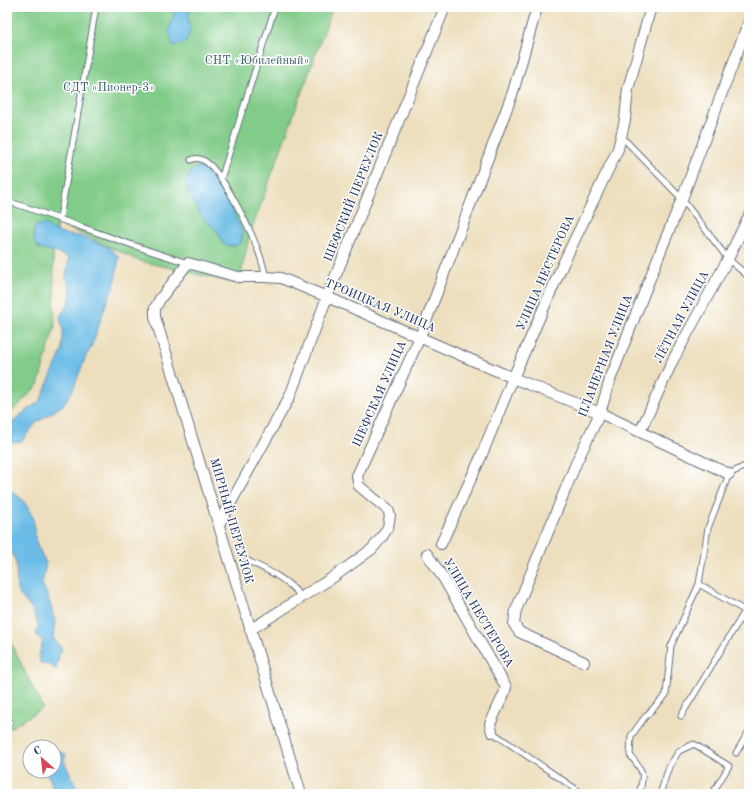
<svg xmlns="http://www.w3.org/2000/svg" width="756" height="801" viewBox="0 0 756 801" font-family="'Old Standard TT',serif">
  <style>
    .green { fill: #82cc89; stroke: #4e7e74 }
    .water { fill: #6bbce6; stroke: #4376a2 }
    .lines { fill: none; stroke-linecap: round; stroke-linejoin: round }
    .lane-casing { stroke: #646d7f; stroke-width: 7 }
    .street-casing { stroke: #646d7f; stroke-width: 12 }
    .lane { stroke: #fff; stroke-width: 5 }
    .street { stroke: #fff; stroke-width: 10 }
    .labels { text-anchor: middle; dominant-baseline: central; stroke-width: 3; stroke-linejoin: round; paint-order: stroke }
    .park-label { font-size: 12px; fill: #3a5e6b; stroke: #fff }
    .street-label { font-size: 12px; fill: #1b2f5e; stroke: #fff }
  </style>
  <rect width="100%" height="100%" fill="#fff"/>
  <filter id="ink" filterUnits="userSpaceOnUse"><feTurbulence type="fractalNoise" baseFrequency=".025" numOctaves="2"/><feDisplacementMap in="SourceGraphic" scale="8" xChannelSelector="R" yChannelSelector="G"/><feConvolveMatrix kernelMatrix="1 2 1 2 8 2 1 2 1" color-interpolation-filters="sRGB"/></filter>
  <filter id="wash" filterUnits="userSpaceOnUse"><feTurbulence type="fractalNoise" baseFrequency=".012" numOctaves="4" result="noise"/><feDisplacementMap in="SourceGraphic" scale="16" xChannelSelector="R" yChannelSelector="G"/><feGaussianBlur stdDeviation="0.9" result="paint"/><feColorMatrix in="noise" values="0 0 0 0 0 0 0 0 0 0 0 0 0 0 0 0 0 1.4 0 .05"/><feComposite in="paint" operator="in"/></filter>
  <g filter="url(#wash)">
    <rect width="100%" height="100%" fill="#eddfbd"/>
    <!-- green -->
    <path class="green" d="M7,7H333L249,237L239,284L140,261L57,223L53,251L55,326L38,385L7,417Z
      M7,635L43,708L7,730Z"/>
    <!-- water -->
    <path class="water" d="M176,7H191L188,17L190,31L186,42L173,46L169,31Z
      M198,167L208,171L229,203L243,234L241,243L234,246L223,244L217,230L207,222L200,213L185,185L191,171Z
      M44,224L62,234L79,236L108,247L119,257L114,287L106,304L91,348L86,356L72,392L62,406L36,423L22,441L11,443L7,442V428L18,417L40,401L62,351L63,331L60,316L69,303L71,290L66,277L69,258L53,251L39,249L34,241V227Z
      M7,487L23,500L33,517L37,545L46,563L42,584L48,596L55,622L53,638L62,649L59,655L56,670L49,664L40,663L39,655L43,641L36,635L38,625L33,611L17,591L16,562L7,543Z
      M54,750L66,754L64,761L80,794H54L51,781L45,771H54Z"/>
  </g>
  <g filter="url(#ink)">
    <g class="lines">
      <defs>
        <path id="lane" d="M621,136L682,199L728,259L749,277
          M191,160C195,158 199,158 203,160C221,168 252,233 259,253C262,261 264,269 266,277
          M221,179L275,7
          M7,201C68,221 127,245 188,263
          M60,218L96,7
          M248,561C267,570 288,579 301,597
          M699,584L749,613
          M681,716L745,611
          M7,723L10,722
          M492,732L583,794
          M736,753L749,731
          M639,794C645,772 644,773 630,755L631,736L645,717L666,695L671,646L699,584L708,528L729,474L749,464
          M660,794L669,767L679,751L694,744L729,766L712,794"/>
        <path id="street" d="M640,432L673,360L728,259L749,216
          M219,524L290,396L327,297L445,7
          M441,544L480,459L513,378L563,264L618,149L625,120L628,89L651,7
          M427,554L444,579L506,687L504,694L490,724L492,732
          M250,630L335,576L372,549L382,537L388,527L390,515L388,510L359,486L357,476L420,337L513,92L537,7
          M584,662L519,632L514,624L516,610L577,461L600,413L610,380L663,245L682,199L749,21
          M301,794L155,317V308L160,299L188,263L238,277H266L281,278L327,297L513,378L600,413L729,474"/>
      </defs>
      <!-- lane casing -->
      <use href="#lane" class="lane-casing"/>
      <!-- street casing -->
      <use href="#street" class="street-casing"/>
      <!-- lane -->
      <use href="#lane" class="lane"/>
      <!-- street -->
      <use href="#street" class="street"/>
    </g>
  </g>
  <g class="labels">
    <!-- park labels -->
    <g class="park-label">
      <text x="257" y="61">СНТ «Юбилейный»</text>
      <text x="109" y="88">СДТ «Пионер-3»</text>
    </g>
    <!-- street labels -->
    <g class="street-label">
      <text transform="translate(354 197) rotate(-68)">ШЕФСКИЙ ПЕРЕУЛОК</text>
      <text transform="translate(546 273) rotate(-66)">УЛИЦА НЕСТЕРОВА</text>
      <text transform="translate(380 306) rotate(23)">ТРОИЦКАЯ УЛИЦА</text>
      <text transform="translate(682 317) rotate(-62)">ЛЁТНАЯ УЛИЦА</text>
      <text transform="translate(606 356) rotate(-69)">ПЛАНЕРНАЯ УЛИЦА</text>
      <text transform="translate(380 394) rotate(-66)">ШЕФСКАЯ УЛИЦА</text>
      <text transform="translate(231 521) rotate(74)">МИРНЫЙ ПЕРЕУЛОК</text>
      <text transform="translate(478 613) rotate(59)">УЛИЦА НЕСТЕРОВА</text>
    </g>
  </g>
  <!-- margin -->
  <rect width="756" height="801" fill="none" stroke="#fff" stroke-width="24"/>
  <!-- north arrow -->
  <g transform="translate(42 759) rotate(332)"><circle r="19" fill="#ffffff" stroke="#a4acbf"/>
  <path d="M0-3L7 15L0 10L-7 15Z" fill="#d1495b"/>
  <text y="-6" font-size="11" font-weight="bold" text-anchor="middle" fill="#1b2f5e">С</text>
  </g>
</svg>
